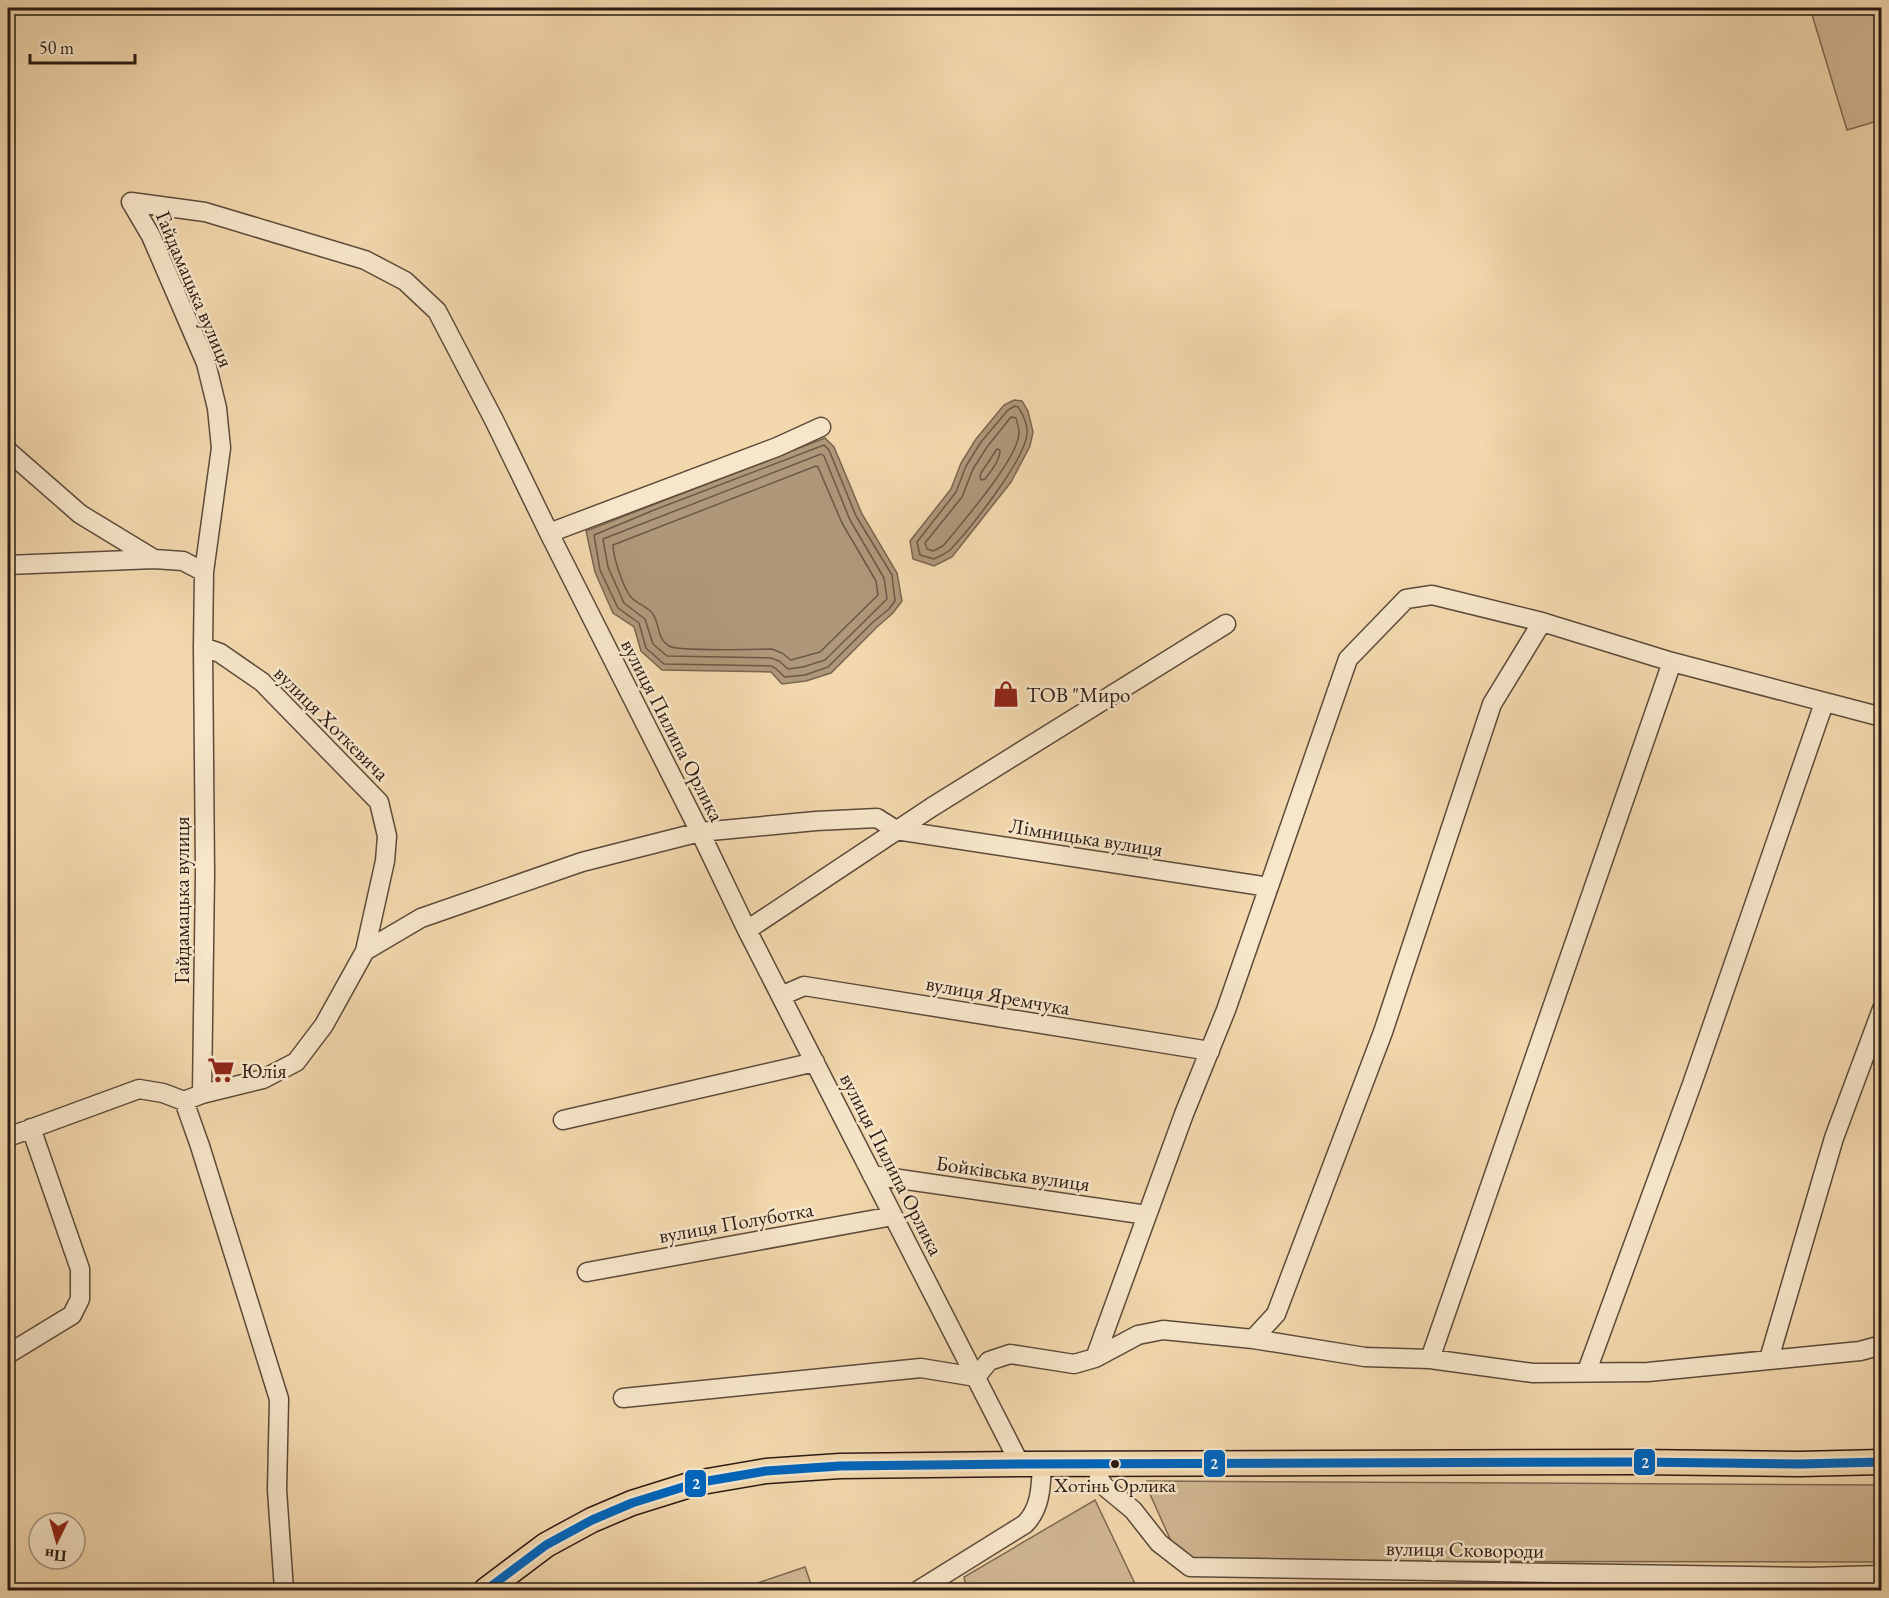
<svg xmlns="http://www.w3.org/2000/svg" width="1889" height="1598" viewBox="0 0 1889 1598" font-family="'EB Garamond',serif">
  <style>
    .green { fill: #d1b893; stroke: #7e6953; stroke-width: 1.5 }
    .water { fill: #af9779; stroke: #7a6550; stroke-width: 1.5 }
    .lines { fill: none; stroke-linecap: round; stroke-linejoin: round }
    .shore { stroke: #6c5846; stroke-width: 1.5 }
    .minor-casing { stroke: #5c4a3a; stroke-width: 21 }
    .major-casing { stroke: #2a1a13; stroke-width: 27 }
    .minor { stroke: #f7e6ca; stroke-width: 18 }
    .major { stroke: #f3d8ad; stroke-width: 24 }
    .bus-1-casing { stroke: #f7e6ca; stroke-width: 14 }
    .bus-1 { stroke: #0065bd; stroke-width: 9 }
    .bus-dot { fill: #2a1a13; stroke: #f7e6ca; stroke-width: 2 }
    .labels { text-anchor: middle; dominant-baseline: central; stroke-width: 5; stroke-linejoin: round; paint-order: stroke }
    .bus-label { font-size: 20px; fill: #2a1a13; stroke: #f7e6ca }
    .street-label { font-size: 21px; fill: #2a1a13; stroke: #f7e6ca }
    .poi-label { font-size: 21px; fill: #2a1a13; stroke: #f7e6ca; text-anchor: start }
    .line-badge { stroke: #f7e6ca; stroke-width: 2 }
    .badge-label { font-size: 16px; text-anchor: middle; font-weight: bold; fill: #fff }
  </style>
  <rect width="100%" height="100%" fill="#f3d8ad"/>
  <filter id="stains"><feTurbulence type="fractalNoise" baseFrequency=".00333" numOctaves="4"/><feColorMatrix values="0 0 0 0 .2 0 0 0 0 .09 0 0 0 0 .02 0 0 0 .5 -.17"/></filter>
  <radialGradient id="worn" r=".72"><stop offset=".6" stop-color="#630" stop-opacity="0"/><stop offset="1" stop-color="#630" stop-opacity=".3"/></radialGradient>
  <!-- green -->
  <path class="green" d="M1810,8H1881V120L1847,130Z
    M1147,1481L1881,1485V1562L1180,1561L1149,1492Z
    M1095,1500L1138,1590H967L964,1577Z
    M805,1567L813,1590H737Z"/>
  <!-- water -->
  <path class="water" d="M1014,400L1022,401L1028,411L1033,432L1030,446L1011,482L952,557L934,566L913,559L910,541L951,489L961,463L976,439L1004,405Z
    M825,438L834,447L862,514L897,573L902,601L893,613L877,627L831,673L806,681L782,684L771,672L662,670L641,651L634,627L613,613L595,572L586,531Z"/>
  <g class="lines">
    <!-- shore -->
    <path class="shore" d="M1015,406L1018,407C1023,414 1028,425 1027,434C1025,460 969,530 950,550C945,554 939,557 934,559L920,555L917,542L956,492L966,466L981,442L1008,410Z
      M1011,417L1016,418C1017,422 1019,428 1019,432C1020,457 960,525 943,546L933,551L927,549L925,543L962,497L973,469L987,447Z
      M824,445L829,450L856,516L892,575L895,601L889,609L873,622L828,667L805,675L785,677L775,668L771,666L664,664L646,648L639,623L618,608L600,570L594,535L654,510Z
      M997,449L1000,450C1000,460 991,471 985,479L981,480L980,477L981,473Z
      M821,454L824,456L850,520L884,578L887,599L825,660L803,667L788,669L779,661L771,658L667,656L653,644L645,619L624,603L608,567L603,539Z
      M816,466L818,467L842,523L876,581L878,595L820,652L791,660L782,653L772,649C755,649 679,652 669,646C657,639 660,625 653,614C647,606 637,604 631,597C623,588 613,556 613,545Z"/>
    <defs>
      <path id="minor" d="M131,202L205,212L365,260L405,281L437,311L494,420L549,533L700,832L747,930L1020,1464
        M131,202L151,236L206,363L217,408L221,448L204,572L203,647L205,873L202,1094L184,1101
        M8,451L80,514L154,559
        M549,533L777,447L821,427
        M8,565L154,559L183,561L204,572
        M747,930L932,807L1226,624
        M365,951L421,918L582,862L700,832L816,821L877,818L896,830L1269,887
        M781,996L804,986L1210,1051
        M202,1094L263,1079L296,1062L324,1025L365,951L385,861L387,836L379,802L262,682L220,653L203,647
        M184,1101L200,1146L279,1399L277,1490L284,1590
        M563,1120L815,1062
        M8,1137L139,1089L163,1093L184,1101
        M872,1175L1147,1215
        M587,1272L893,1216
        M1253,1339L1276,1314L1383,1032L1492,704L1542,622
        M8,1354L72,1315L80,1299V1269L31,1128
        M1095,1358L1138,1335L1163,1330L1253,1339L1365,1357L1430,1359L1533,1373L1648,1372L1860,1351L1882,1345
        M1430,1359L1672,662
        M1769,1359L1834,1138L1882,1009
        M1587,1371L1692,1084L1824,703
        M623,1398L921,1368L976,1377L989,1361L1010,1354L1074,1364L1095,1358L1184,1114L1226,1010L1348,659L1406,599L1432,595L1542,622L1672,662L1882,717
        M1098,1464L1099,1478L1104,1486L1133,1510L1159,1543L1190,1567L1808,1577L1882,1575
        M919,1590L1025,1524C1041,1508 1041,1486 1042,1464"/>
      <path id="major" d="M486,1590L546,1545L592,1520L632,1503L696,1483L766,1471L840,1466L1020,1464L1637,1462L1800,1464L1882,1462"/>
    </defs>
    <!-- minor casing -->
    <use href="#minor" class="minor-casing"/>
    <!-- major casing -->
    <use href="#major" class="major-casing"/>
    <!-- minor -->
    <use href="#minor" class="minor"/>
    <!-- major -->
    <use href="#major" class="major"/>
    <defs>
      <path id="bus-1" d="M486,1590L546,1545L592,1520L632,1503L696,1483L766,1471L840,1466L1020,1464L1637,1462L1800,1464L1882,1462"/>
    </defs>
    <!-- bus-1 casing -->
    <use href="#bus-1" class="bus-1-casing"/>
    <!-- bus-1 -->
    <use href="#bus-1" class="bus-1"/>
  </g>
  <!-- icons -->
  <defs>
    <symbol id="shop-bare" viewBox="-9 -9 18 18"><path d="M-5-2.5h2.3a2.7 3.5 0 0 1 5.4 0H5L5.5 6h-11ZM-1.5-2.5h3a1.5 2.3 0 0 0-3 0Z" fill="#8f2418" stroke="#f7e6ca" stroke-width="2.5" paint-order="stroke"/></symbol>
    <symbol id="supermarket-bare" viewBox="-9 -9 18 18"><path d="M-6-5.5h2.5l.6 2H6L4.5 2H-2.5L-4.4-4H-6ZM-1.5 3.2a1.3 1.3 0 1 0 .1 0ZM3 3.2a1.3 1.3 0 1 0 .1 0Z" fill="#8f2418" stroke="#f7e6ca" stroke-width="2.5" paint-order="stroke"/></symbol>
  </defs>
  <g fill-rule="evenodd">
    <use href="#shop-bare" x="987" y="675" width="38" height="38"/>
    <use href="#supermarket-bare" x="202" y="1051" width="38" height="38"/>
  </g>
  <!-- markers -->
  <circle class="bus-dot" cx="1115" cy="1464" r="5"/>
  <g class="labels">
    <!-- bus labels -->
    <g class="bus-label">
      <text x="1115" y="1485">Хотінь Орлика</text>
    </g>
    <!-- street labels -->
    <g class="street-label">
      <text transform="translate(195 289) rotate(67)">Гайдамацька вулиця</text>
      <text transform="translate(332 723) rotate(45)">вулиця Хоткевича</text>
      <text transform="translate(673 730) rotate(63)">вулиця Пилипа Орлика</text>
      <text transform="translate(1086 837) rotate(9)">Лімницька вулиця</text>
      <text transform="translate(181 900) rotate(-90)">Гайдамацька вулиця</text>
      <text transform="translate(998 995) rotate(10)">вулиця Яремчука</text>
      <text transform="translate(892 1164) rotate(63)">вулиця Пилипа Орлика</text>
      <text transform="translate(1013 1173) rotate(8)">Бойківська вулиця</text>
      <text transform="translate(736 1222) rotate(-10)">вулиця Полуботка</text>
      <text transform="translate(1465 1549) rotate(1)">вулиця Сковороди</text>
    </g>
    <!-- poi labels -->
    <g class="poi-label">
      <text x="1026" y="694">ТОВ "Миро</text>
      <text x="241" y="1070">Юлія</text>
    </g>
  </g>
  <g class="line-badge">
    <rect x="1633" y="1448" width="23" height="28" rx="6" fill="#0065bd"/>
    <rect x="1203" y="1449" width="23" height="29" rx="6" fill="#0065bd"/>
    <rect x="684" y="1469" width="23" height="29" rx="6" fill="#0065bd"/>
  </g>
  <g class="badge-label">
    <text x="1645" y="1468">2</text>
    <text x="1214" y="1469">2</text>
    <text x="696" y="1489">2</text>
  </g>
  <!-- margin -->
  <rect width="1889" height="1598" fill="none" stroke="#f3d8ad" stroke-width="30"/>
  <rect x="9" y="9" width="1871" height="1580" fill="none" stroke="#2a1a13" stroke-width="3"/>
  <rect x="15" y="15" width="1859" height="1568" fill="none" stroke="#2a1a13" stroke-width="1.5"/>
  <!-- north arrow -->
  <g transform="translate(57 1541) rotate(185)"><circle r="28" fill="#f7e6ca" stroke="#a59481" stroke-width="1.5"/>
  <path d="M0-4.5L10 22L0 15L-10 22Z" fill="#8f2418"/>
  <text y="-9" font-size="16" font-weight="bold" text-anchor="middle" fill="#2a1a13">Пн</text>
  </g>
  <!-- scale -->
  <path d="M30 54v9h105v-9" fill="none" stroke="#2a1a13" stroke-width="3"/>
  <text x="39" y="54" font-size="18" fill="#2a1a13" stroke="#f7e6ca" stroke-width="4.5" paint-order="stroke">50 m</text>
  <rect width="100%" height="100%" filter="url(#stains)"/>
  <rect width="100%" height="100%" fill="url(#worn)"/>
</svg>
